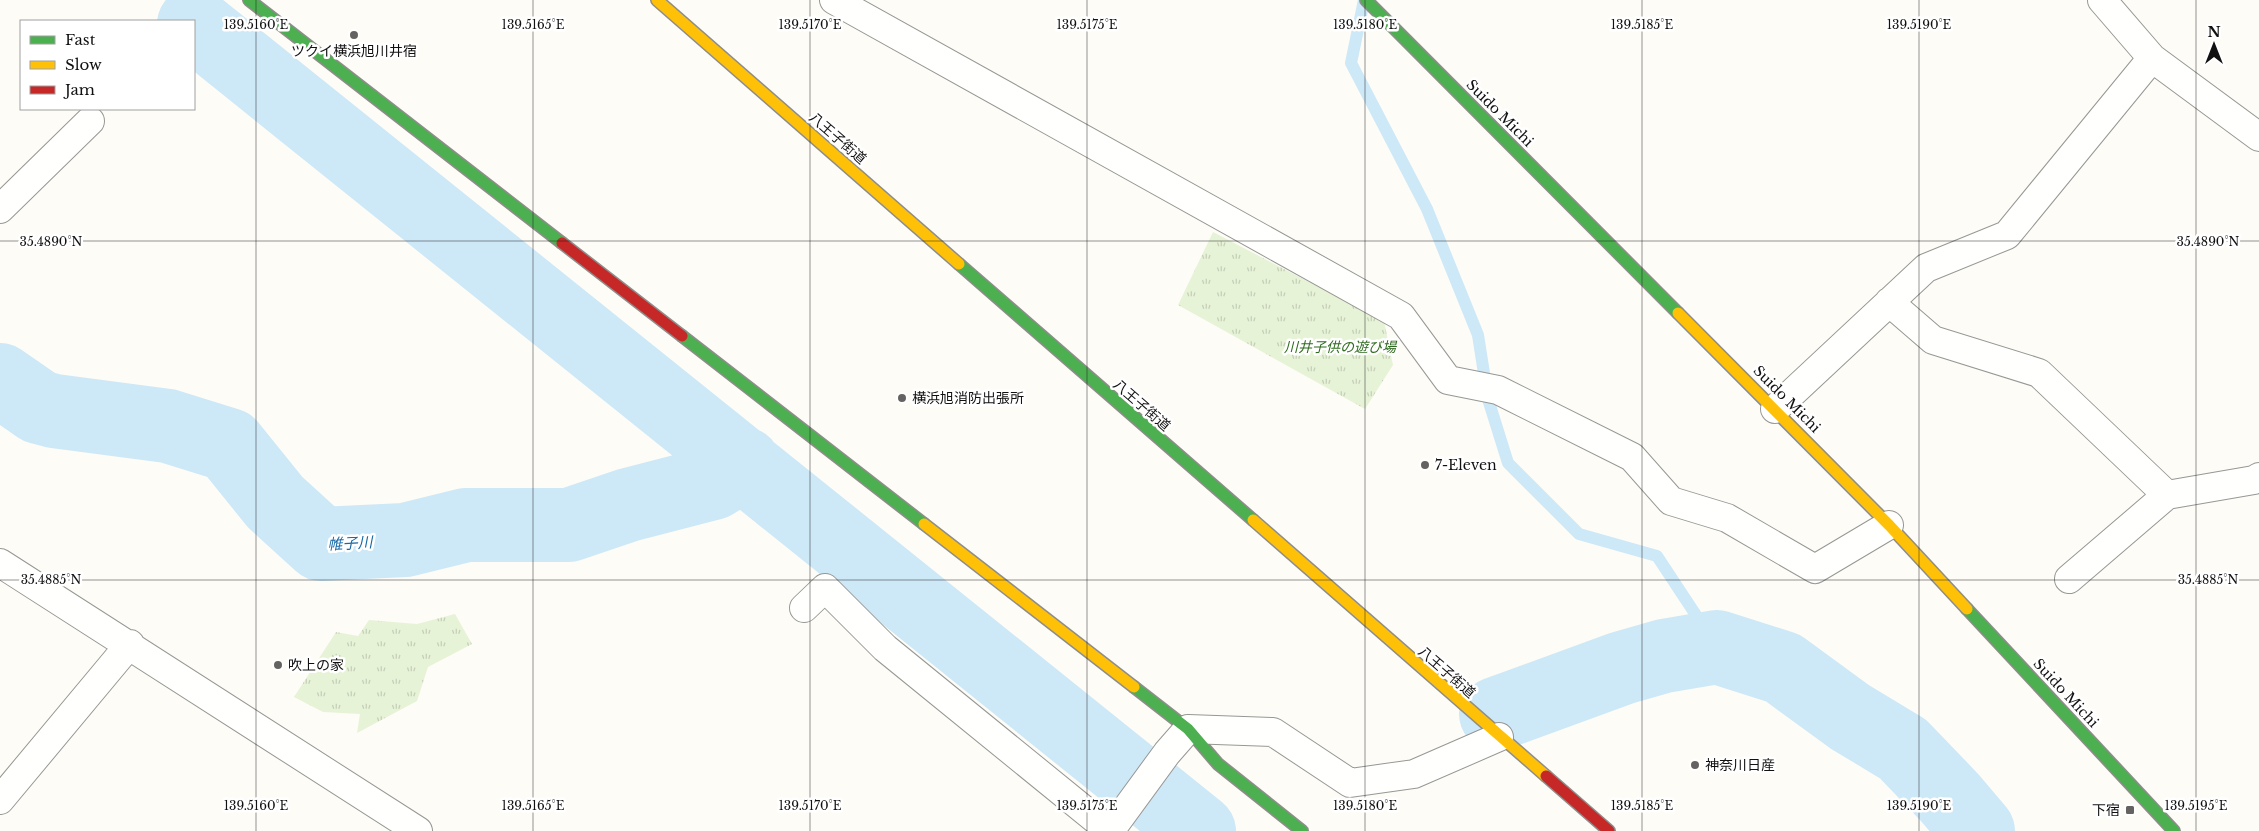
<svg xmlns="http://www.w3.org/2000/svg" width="2259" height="831" viewBox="0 0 2259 831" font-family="'Libre Baskerville','Noto Sans JP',serif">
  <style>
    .grass { fill: url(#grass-tufts) }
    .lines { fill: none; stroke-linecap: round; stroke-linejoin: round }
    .stream { stroke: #cde8f7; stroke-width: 12 }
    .river { stroke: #cde8f7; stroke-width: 74 }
    .street-casing { stroke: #979795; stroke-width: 30 }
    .fast-casing { stroke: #8e8d8b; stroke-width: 14 }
    .slow-casing { stroke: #8e8d8b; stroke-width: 14 }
    .jam-casing { stroke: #8e8d8b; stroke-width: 14 }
    .street { stroke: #fffffe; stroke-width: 28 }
    .fast { stroke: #4caf50; stroke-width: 11 }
    .slow { stroke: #ffc107; stroke-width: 11 }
    .jam { stroke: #c62828; stroke-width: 11 }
    .ticks { fill: none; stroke: #111; stroke-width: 1; stroke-opacity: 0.45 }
    .poi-dot { fill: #646362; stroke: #fff; stroke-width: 2 }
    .labels { text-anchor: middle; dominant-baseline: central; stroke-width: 5; stroke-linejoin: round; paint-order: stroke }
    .poi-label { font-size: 14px; fill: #111; stroke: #fff; text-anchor: start }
    .street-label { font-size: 14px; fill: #111; stroke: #fff }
    .park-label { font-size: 14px; font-style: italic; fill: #2f6b1f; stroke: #fff }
    .water-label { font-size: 15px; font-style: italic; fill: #1768a6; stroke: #fff }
    .ticks-label { font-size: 12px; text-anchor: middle; fill: #111; stroke: #fff; stroke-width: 5; stroke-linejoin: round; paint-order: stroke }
  </style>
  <defs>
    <pattern id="grass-tufts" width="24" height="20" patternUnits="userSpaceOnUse" patternTransform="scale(1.25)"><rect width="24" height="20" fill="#e7f3d7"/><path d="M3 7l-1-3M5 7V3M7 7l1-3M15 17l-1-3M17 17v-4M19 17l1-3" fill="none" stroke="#c5cfb8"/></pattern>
  </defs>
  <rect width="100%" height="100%" fill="#fdfcf7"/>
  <!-- grass -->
  <path class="grass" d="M1213,232L1384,321L1393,365L1365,409L1178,305Z
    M455,614L472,644L428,667L417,701L357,733L360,714L323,712L294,697L336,632L358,636L369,620L417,624Z"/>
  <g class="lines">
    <!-- stream -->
    <path class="stream" d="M1364,0L1351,63L1427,209L1478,335L1488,399L1508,463L1579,534L1657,556L1717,647"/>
    <!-- river -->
    <path class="river" d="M194,24L1199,831
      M0,380L39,407L54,411L168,426L229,445L275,502L321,544L405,540L466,525H569L628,505L713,483L744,464
      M1496,714L1622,668L1664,656L1717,647L1783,668L1850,717L1903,749L1950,798L1978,831"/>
    <defs>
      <path id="street" d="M834,0L1401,316L1448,380L1498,390L1632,457L1671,501L1727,518L1815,569L1889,525
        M2152,58L2259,137
        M0,209L90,121
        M1889,302L1933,340L2039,373L2167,495
        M1775,409L1926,268L2007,235L2152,58L2102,0
        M0,563L418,831
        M2069,579L2167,495L2254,480L2259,477
        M804,608L825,588L885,648L1110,831
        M0,800L130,644
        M1110,831L1167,753L1188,729L1273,732L1350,783L1414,774L1499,737"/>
      <path id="fast" d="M249,0L562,243
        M1366,0L1678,313
        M959,264L1253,520
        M682,336L924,524
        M1967,609L2174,831
        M1134,687L1188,729L1218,764L1302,831"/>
      <path id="slow" d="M657,0L959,264
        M1678,313L1889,525L1967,609
        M1253,520L1546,776
        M924,524L1134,687"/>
      <path id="jam" d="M562,243L682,336
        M1546,776L1609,831"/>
    </defs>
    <!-- street casing -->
    <use href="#street" class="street-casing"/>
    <!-- fast casing -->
    <use href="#fast" class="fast-casing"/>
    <!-- slow casing -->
    <use href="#slow" class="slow-casing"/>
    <!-- jam casing -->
    <use href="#jam" class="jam-casing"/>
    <!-- street -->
    <use href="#street" class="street"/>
    <!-- fast -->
    <use href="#fast" class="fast"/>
    <!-- slow -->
    <use href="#slow" class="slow"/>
    <!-- jam -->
    <use href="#jam" class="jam"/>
  </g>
  <!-- ticks -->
  <path class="ticks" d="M256,0V831M533,0V831M810,0V831M1087,0V831M1365,0V831M1642,0V831M1919,0V831M2196,0V831M0,241H2259M0,580H2259"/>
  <!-- markers -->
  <g class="poi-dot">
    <circle cx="354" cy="35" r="5"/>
    <circle cx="902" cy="398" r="5"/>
    <circle cx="1425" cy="465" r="5"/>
    <circle cx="278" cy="665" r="5"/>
    <circle cx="1695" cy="765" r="5"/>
    <rect x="2125" y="805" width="10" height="10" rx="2.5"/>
  </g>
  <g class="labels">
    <!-- poi labels -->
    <g class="poi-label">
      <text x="354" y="51" text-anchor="middle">ツクイ横浜旭川井宿</text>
      <text x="912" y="398">横浜旭消防出張所</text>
      <text x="1435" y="465">7-Eleven</text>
      <text x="288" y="665">吹上の家</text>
      <text x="1705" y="765">神奈川日産</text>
      <text x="2120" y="810" text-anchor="end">下宿</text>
    </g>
    <!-- street labels -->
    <g class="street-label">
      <text transform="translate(1500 113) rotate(45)">Suido Michi</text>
      <text transform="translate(838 138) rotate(41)">八王子街道</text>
      <text transform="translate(1787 399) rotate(45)">Suido Michi</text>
      <text transform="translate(1142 405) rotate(41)">八王子街道</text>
      <text transform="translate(1447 672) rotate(41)">八王子街道</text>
      <text transform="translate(2066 693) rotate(47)">Suido Michi</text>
    </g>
    <!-- park labels -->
    <g class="park-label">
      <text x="1340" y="347">川井子供の遊び場</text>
    </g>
    <!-- water labels -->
    <g class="water-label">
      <text transform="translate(350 543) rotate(-3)">帷子川</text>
    </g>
  </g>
  <g class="ticks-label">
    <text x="256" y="29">139.5160°E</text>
    <text x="533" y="29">139.5165°E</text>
    <text x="810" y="29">139.5170°E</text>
    <text x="1087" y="29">139.5175°E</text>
    <text x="1365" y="29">139.5180°E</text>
    <text x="1642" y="29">139.5185°E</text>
    <text x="1919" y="29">139.5190°E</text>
    <text x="51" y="246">35.4890°N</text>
    <text x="2208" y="246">35.4890°N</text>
    <text x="51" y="584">35.4885°N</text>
    <text x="2208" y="584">35.4885°N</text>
    <text x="256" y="810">139.5160°E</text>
    <text x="533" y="810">139.5165°E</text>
    <text x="810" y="810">139.5170°E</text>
    <text x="1087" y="810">139.5175°E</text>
    <text x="1365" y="810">139.5180°E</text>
    <text x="1642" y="810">139.5185°E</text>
    <text x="1919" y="810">139.5190°E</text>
    <text x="2196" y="810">139.5195°E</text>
  </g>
  <!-- legend -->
  <rect x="20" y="20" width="175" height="90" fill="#ffffff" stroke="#a0a0a0"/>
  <rect x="30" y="36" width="25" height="8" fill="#4caf50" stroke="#a0a0a0"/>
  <text x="65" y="45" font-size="15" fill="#111111">Fast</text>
  <rect x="30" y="61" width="25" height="8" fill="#ffc107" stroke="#a0a0a0"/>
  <text x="65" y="70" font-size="15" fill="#111111">Slow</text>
  <rect x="30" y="86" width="25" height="8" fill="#c62828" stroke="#a0a0a0"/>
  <text x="65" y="95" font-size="15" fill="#111111">Jam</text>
  <!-- north arrow -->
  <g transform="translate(2214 45)" stroke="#ffffff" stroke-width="4" paint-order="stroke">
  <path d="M0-4L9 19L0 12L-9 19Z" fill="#111111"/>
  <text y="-8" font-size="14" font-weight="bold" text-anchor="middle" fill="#111111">N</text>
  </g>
</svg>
